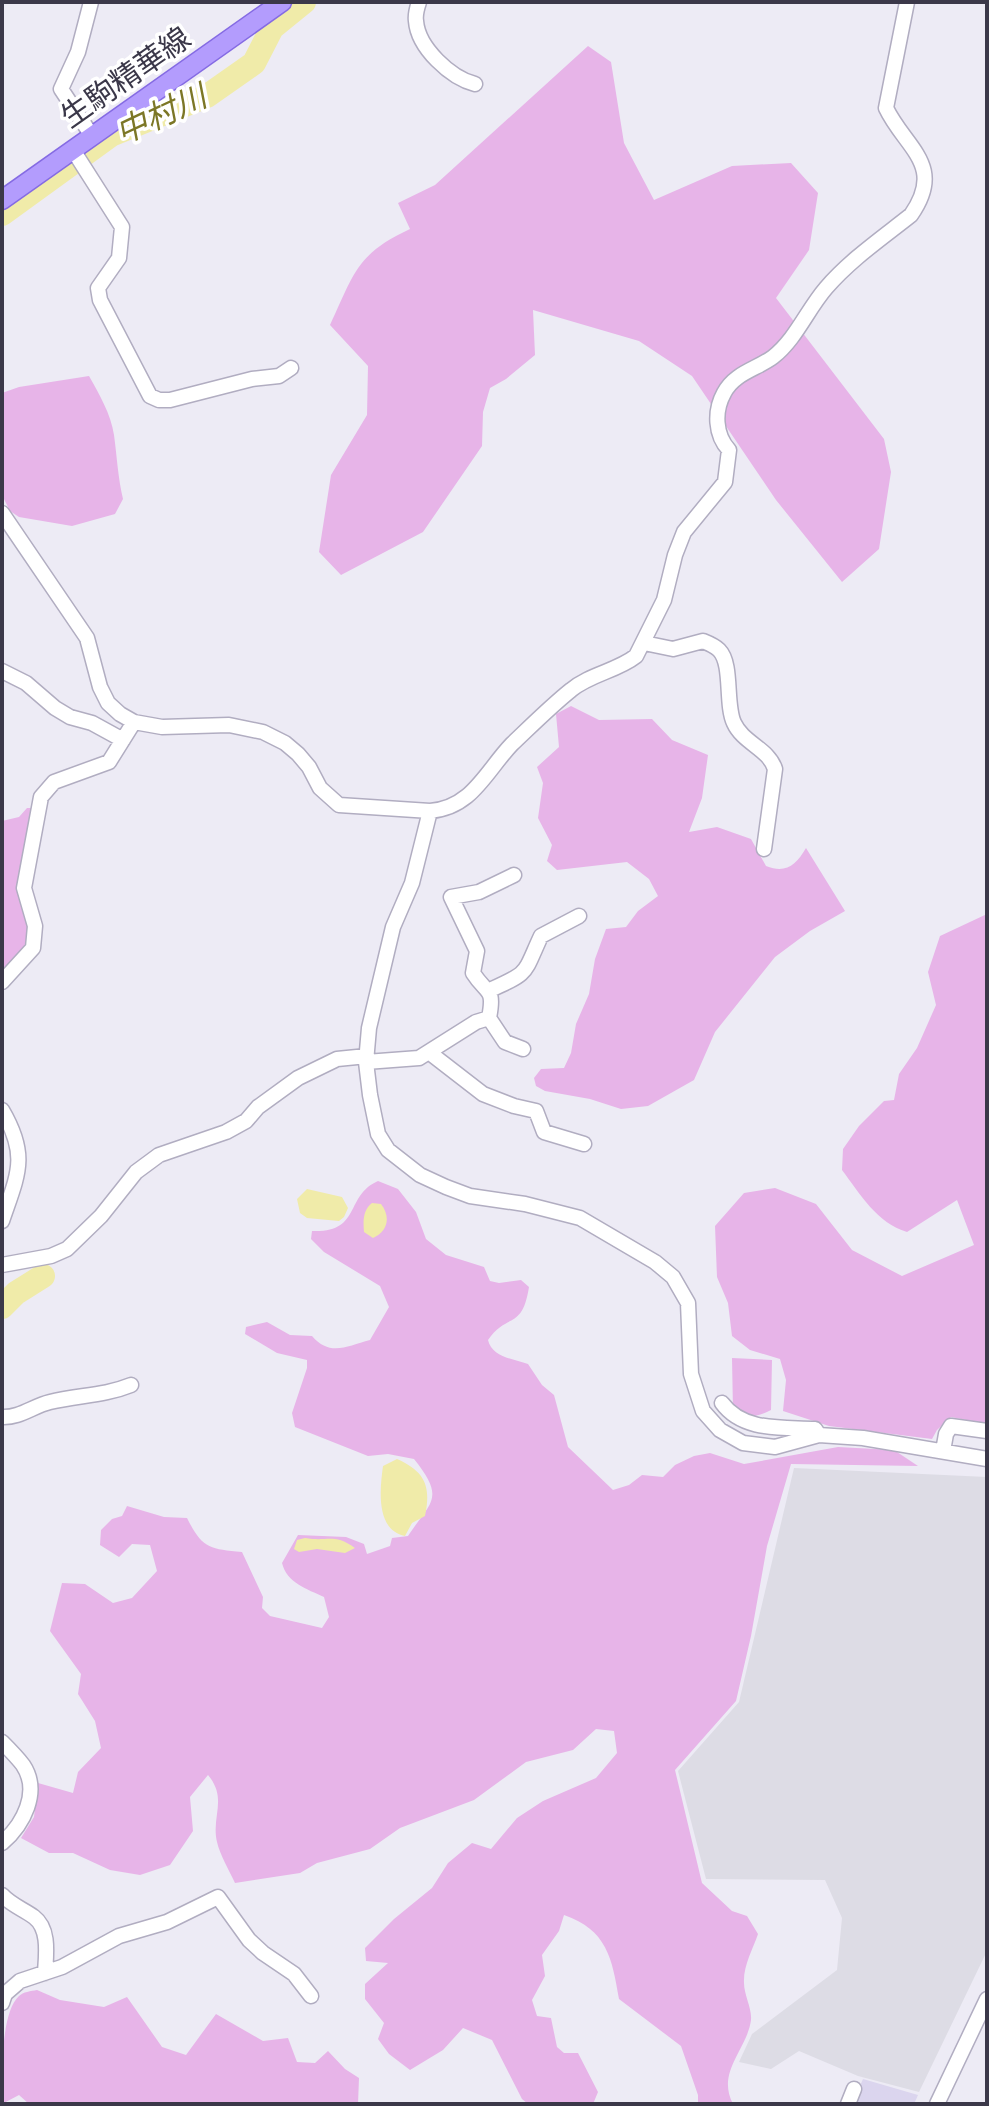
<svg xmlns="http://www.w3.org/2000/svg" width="989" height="2106" viewBox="0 0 989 2106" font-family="Signika,'Noto Sans JP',sans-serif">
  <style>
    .industrial { fill: #dddce5 }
    .education { fill: #dbd5ee }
    .green { fill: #e7b4e8 }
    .water { fill: #f0eba9 }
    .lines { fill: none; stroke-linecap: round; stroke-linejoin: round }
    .river { stroke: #f0eba9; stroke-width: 24 }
    .minor-casing { stroke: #b1adc1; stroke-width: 17 }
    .major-casing { stroke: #856be3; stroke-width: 21 }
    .minor { stroke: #fff; stroke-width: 14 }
    .major { stroke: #b39cfd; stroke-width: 18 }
    .labels { text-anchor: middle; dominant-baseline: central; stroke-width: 7; stroke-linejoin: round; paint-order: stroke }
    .street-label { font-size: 30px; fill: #3b3849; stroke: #fff }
    .water-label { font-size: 32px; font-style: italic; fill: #7c7726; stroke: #fff }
  </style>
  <rect width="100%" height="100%" fill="#edebf5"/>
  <!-- industrial -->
  <path class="industrial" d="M794,1468L987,1477V1951L919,2092L858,2076L799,2051L771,2069L739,2062L752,2034L837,1970L842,1918L825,1880L706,1879L678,1771L739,1702Z"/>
  <!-- education -->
  <path class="education" d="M863,2079L918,2095L914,2104H852Z"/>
  <!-- green -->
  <path class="green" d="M588,46L611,62L624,143L654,200L732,166L791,163L818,193L809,250L776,298L884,439L891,472L879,549L842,582L776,500L692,376L639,341L533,310L535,355L506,379L490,388L483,412L482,446L423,532L341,575L319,552L331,475L367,415L368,366L330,325C354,274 356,254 410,229L398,203L435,185Z
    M89,376C99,394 111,414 114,435C117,457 118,478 123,499L115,514L72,526L19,517L10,511L2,495V393L19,387Z
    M571,706L599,720L652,719L672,740L708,755L702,798L689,832L717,827L751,839L766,866C786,874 796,865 806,848L845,911L810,931L775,957L715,1032L694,1080L648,1106L621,1109L590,1099L545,1091L536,1086L534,1078L541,1069L564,1068L571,1053L576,1024L589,994L595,959L606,929L626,927L638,911L658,896L649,879L627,862L557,870L547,861L552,845L538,818L543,783L537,767L559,747L556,714Z
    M27,808H33L19,895L28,923L30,941L2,976V821L19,817Z
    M987,914V1424L951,1417L937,1430L932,1439L829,1426L783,1411L786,1380L780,1359L750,1350L732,1336L728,1303L717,1277L715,1226L744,1193L775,1188L816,1204L852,1250L902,1276L974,1245L957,1200L907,1232C877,1223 860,1194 842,1170L843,1149L859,1126L884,1101L894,1100L899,1074L917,1048L936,1005L928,972L940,936Z
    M378,1181L398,1189L416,1212L426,1239L446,1255L484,1267L490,1281L499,1283L521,1280L529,1287C522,1331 507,1312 488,1340C492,1357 513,1359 528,1364L542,1385L554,1395L568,1447L613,1490L629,1485L642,1475L663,1477L675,1465L694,1456L710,1453L744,1464L838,1447L894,1450L918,1466L791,1464L767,1546L751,1636L736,1701L675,1770L702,1883L732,1911L747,1916L758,1934C753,1949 743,1966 744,1983C744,1995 752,2008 751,2020C747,2050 716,2072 733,2104H698V2095L681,2046L619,1999C612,1958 607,1930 564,1915L559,1931L542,1955L545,1976L532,2000L537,2016L551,2018L557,2047L564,2053H578L598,2092L593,2104H528L522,2099L492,2040L463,2028L443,2050L410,2070L389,2054L378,2039L384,2023L365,1999V1984L388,1963L366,1961L365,1948L394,1919L432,1888L448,1863L472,1843L491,1849L517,1818L543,1801L596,1778L617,1753L614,1731L596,1729L573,1750L526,1762L474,1800L400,1828L370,1849L317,1863L300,1873L235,1883C229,1870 220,1855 217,1842C211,1816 228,1799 208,1775L190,1797L193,1831L170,1865L140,1875L110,1870L73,1853H49L21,1838L34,1817L38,1783L73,1793L78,1772L101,1748L95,1721L78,1694L81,1674L50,1631L62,1583L85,1584L113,1603L132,1598L157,1571L150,1545L132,1544L119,1557L100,1545L101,1530L112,1519L122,1516L127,1506L164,1517L187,1518C202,1548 209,1549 242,1552L263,1597L262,1608L270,1616L322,1628L329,1617L324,1597C307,1589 287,1583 282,1563L298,1535L346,1537L364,1544L367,1554L390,1546L392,1538L408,1536C431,1501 446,1499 414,1459L388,1454L368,1456L295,1427L292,1413L307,1368V1360L277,1353L245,1334L246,1327L267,1322L290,1335L312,1336C330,1357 347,1346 370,1340L389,1307L380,1286L324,1252L311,1239L312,1231C362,1233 344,1196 378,1181Z
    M732,1358L772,1360L771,1410C757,1417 746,1419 733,1411Z
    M37,1990L60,2000L104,2007L127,1997L162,2047L186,2055L216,2014L263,2041L288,2038L297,2062L315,2063L328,2051L345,2069L359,2078L358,2104H29L19,2095L2,2104C2,2080 0,2013 19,1996C23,1992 31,1991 37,1990Z"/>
  <!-- water -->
  <path class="water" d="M307,1189L342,1197L348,1208L344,1217L339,1221L307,1218L300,1213L297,1199Z
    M372,1203L381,1204C391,1217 388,1231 373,1238L364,1232C363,1221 363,1210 372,1203Z
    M397,1459C426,1472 431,1487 425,1516L412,1523L405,1536C375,1530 380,1488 383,1466Z
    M305,1538C328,1542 334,1533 355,1548L345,1553L317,1549L299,1552L294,1549L297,1540Z"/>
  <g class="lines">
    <!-- river -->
    <path class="river" d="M2,214L111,135L207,96L254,63L272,28L304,2
      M2,1307L16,1293L43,1276"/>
    <defs>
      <path id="minor" d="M91,2L78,52L61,89L92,136
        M419,2C417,8 415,15 416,21C418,48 451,78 475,84
        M73,150L122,227L119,258L98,288L100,300L150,396L159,400H170L252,379L279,376L291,368
        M2,513L87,638L100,687L108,703L120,714L134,722L162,727L229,725L263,732L285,743L298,754L309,767L320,788L339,805L430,811L412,883L393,927L369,1028L366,1062L370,1095L378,1134L388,1150L420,1175L446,1187L470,1196L525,1204L580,1218L655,1262L673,1277L688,1303L691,1374L703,1411L720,1430L743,1443L775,1447L819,1435L863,1438L987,1459
        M644,643L673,649L703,641C708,643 715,646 719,650C733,664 725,704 734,723C743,743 769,749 775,769L764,849
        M2,671L26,683L55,708L70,717L92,723L123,740
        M430,811C472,808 486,771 512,744C531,726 551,706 571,690C590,674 617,671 636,656L664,600L675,555L684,532L725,482L729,450C715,435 714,411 724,393C734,373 757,369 773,357C796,339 807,310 826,288C850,260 882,238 911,215C946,165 905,148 886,108L907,2
        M2,982L33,948L35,926L24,888L41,797L54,782L109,762L134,722
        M490,990C530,972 523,975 541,936L579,916
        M489,1018L505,1042L523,1049
        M430,1053L483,1094L514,1106L536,1111L544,1132L584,1144
        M366,1062L419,1058L476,1022L489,1018C495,987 487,995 473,973L477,951L451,897L479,892L514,875
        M2,1110C29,1156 18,1174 2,1221
        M2,1265L51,1256L67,1249L101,1216L136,1172L159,1155L226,1132L246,1121L258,1107L298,1078L337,1059L367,1056
        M722,1403C743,1432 783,1427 815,1429L819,1435
        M2,1417C20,1418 33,1406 50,1402C78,1395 104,1396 131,1385
        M943,1451L946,1434L951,1426L987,1431
        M2,1742C9,1749 17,1757 23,1765C41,1792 23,1825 2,1843
        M2,1895C11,1905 23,1909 34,1917C50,1929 46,1955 45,1973
        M2,2003L5,1994L20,1981L62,1967L119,1936L167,1922L218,1897L249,1940L263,1953L294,1974L311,1996
        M848,2104L854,2089
        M937,2104L987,1999"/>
      <path id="major" d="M2,200L282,2"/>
    </defs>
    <!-- minor casing -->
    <use href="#minor" class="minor-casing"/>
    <!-- major casing -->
    <use href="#major" class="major-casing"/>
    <!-- minor -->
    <use href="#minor" class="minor"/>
    <!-- major -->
    <use href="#major" class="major"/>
  </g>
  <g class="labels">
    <!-- street labels -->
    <g class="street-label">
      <text transform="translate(126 78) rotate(-35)">生駒精華線</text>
    </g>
    <!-- water labels -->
    <g class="water-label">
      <text transform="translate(161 115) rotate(-25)">中村川</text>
    </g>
  </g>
  <!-- border -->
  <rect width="989" height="2106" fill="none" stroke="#3b3849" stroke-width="8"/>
</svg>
